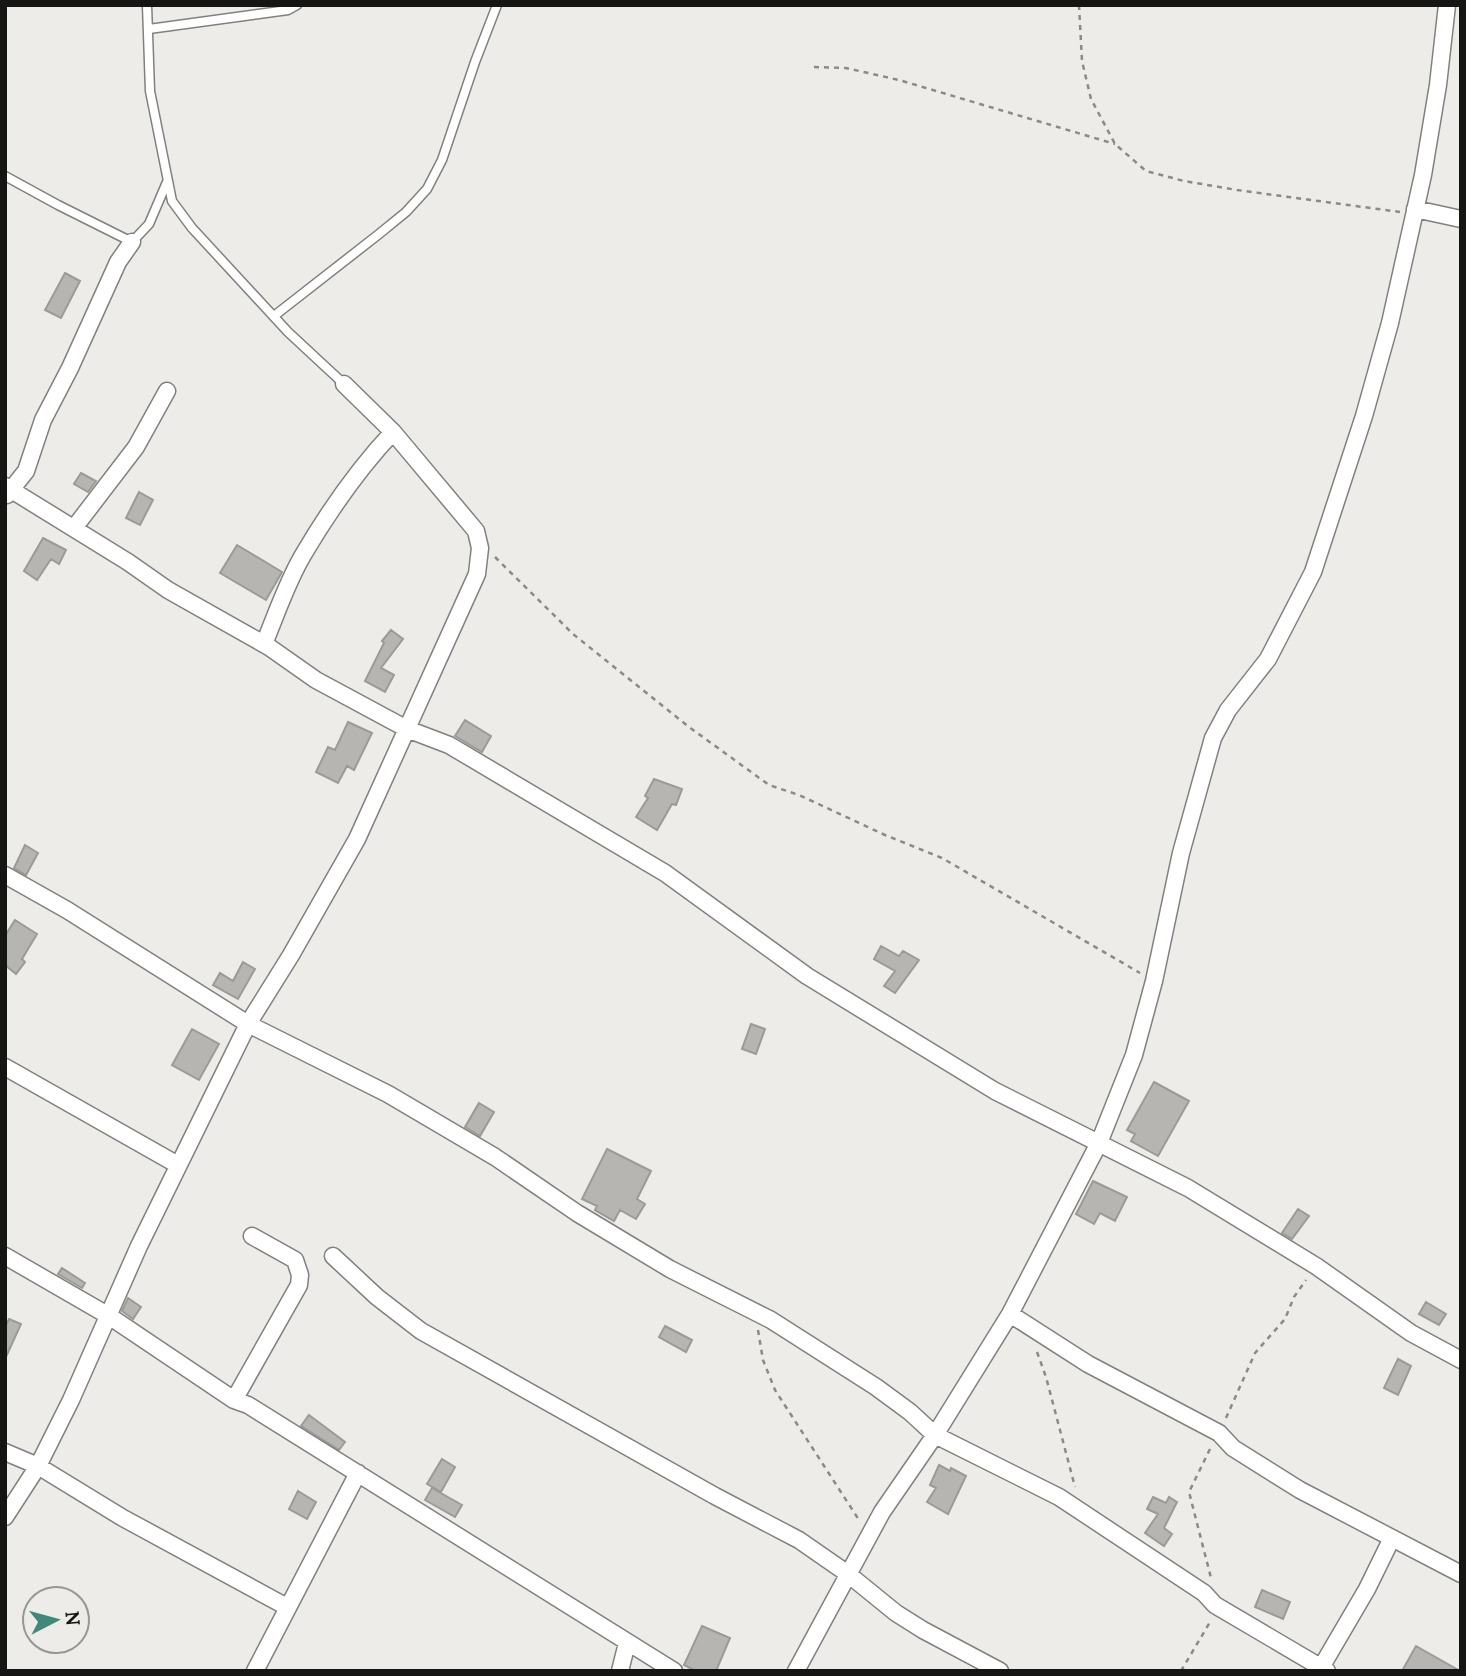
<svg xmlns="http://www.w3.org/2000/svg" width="1466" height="1676" viewBox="0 0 1466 1676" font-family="Lora,serif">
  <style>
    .building { fill: #b7b5b2; stroke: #9c9a96; stroke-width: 2 }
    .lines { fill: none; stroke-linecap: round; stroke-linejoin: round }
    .lane-casing { stroke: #81807d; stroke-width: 11 }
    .street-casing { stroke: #81807d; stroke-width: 19 }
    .path { stroke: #8b8a88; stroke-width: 2.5; stroke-dasharray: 5 5; stroke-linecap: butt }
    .lane { stroke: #fff; stroke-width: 8 }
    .street { stroke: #fff; stroke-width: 16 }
  </style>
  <rect width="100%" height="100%" fill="#eeece9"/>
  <!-- building -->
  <path class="building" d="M65,273L80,281L61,318L45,310Z
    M81,473L96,481L88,492L74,484Z
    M139,492L153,500L140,525L126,518Z
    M43,538L66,550L59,564L51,559L37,580L24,571Z
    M237,545L282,572L266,600L220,573Z
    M391,630L403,639L381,668L394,675L385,692L365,681L384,643L382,641Z
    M465,720L491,736L482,752L455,736Z
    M348,722L372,733L354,770L347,766L338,783L316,772L328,747L335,750Z
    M654,779L682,789L676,805L672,804L657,830L636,817L648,798L645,796Z
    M25,845L38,853L26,875L14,868Z
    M15,920L37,934L22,959L25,962L16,974L5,965V936Z
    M881,946L899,956L903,951L919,960L895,993L884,986L895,971L874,959Z
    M243,962L255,969L238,999L213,985L220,973L233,981Z
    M751,1024L765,1029L756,1054L742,1049Z
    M192,1029L219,1044L199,1080L172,1065Z
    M1154,1082L1189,1101L1158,1156L1131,1141L1135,1134L1127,1130Z
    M479,1103L494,1112L480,1136L465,1127Z
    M607,1149L651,1171L637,1199L645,1204L636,1219L620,1210L614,1221L595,1210L597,1206L582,1199Z
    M1093,1181L1127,1197L1115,1221L1100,1213L1094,1224L1076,1214Z
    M1298,1209L1309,1216L1292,1239L1282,1233Z
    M62,1268L85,1283L82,1288L58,1274Z
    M128,1298L141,1307L133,1319L122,1311Z
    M1426,1302L1446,1314L1439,1325L1419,1314Z
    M9,1319L21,1324L5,1359V1327Z
    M665,1326L692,1340L686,1352L659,1337Z
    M1398,1359L1411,1366L1398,1395L1384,1388Z
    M309,1415L345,1442L339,1450L301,1426Z
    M442,1459L455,1467L441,1492L427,1484Z
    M939,1465L950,1471L951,1468L966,1476L948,1514L927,1502L936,1488L930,1485Z
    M432,1488L462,1505L455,1517L425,1500Z
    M298,1491L316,1502L307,1519L289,1509Z
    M1153,1497L1166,1503L1169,1497L1177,1502L1164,1528L1172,1534L1164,1546L1145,1533L1158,1514L1147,1509Z
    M1262,1590L1290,1602L1283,1619L1255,1607Z
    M702,1626L730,1638L716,1671H696L684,1665Z
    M1416,1646L1460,1671H1402Z"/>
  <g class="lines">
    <defs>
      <path id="lane" d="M147,5L150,91L172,201L192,228L288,332L344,384
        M149,29L288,10L297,5
        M5,176L58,205L132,242L149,224L167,182
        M274,316L379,234L406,212L427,189L442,160L475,62L497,5"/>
      <path id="street" d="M1415,209L1461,219
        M5,486L128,562L168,590L269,647L316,680L407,729L449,745L665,873L807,976L995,1091L1188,1188L1316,1266L1411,1333L1461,1360
        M7,495L26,471L43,420L70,368L118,262L132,242
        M74,528L136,447L167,391
        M264,644C276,615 287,582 303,555C329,511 358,469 393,432
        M5,875L67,910L248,1024L388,1094L495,1157L577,1213L670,1269L771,1320L876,1387L910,1412L935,1435L1059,1497L1204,1593L1215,1605L1327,1671
        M5,1067L178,1165
        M5,1256L109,1316L234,1400L248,1405L674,1671
        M333,1256L377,1297L421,1331L715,1496L799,1540L848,1574L896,1613L923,1630L1000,1671
        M1010,1314L1088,1364L1219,1433L1233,1448L1300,1490L1461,1574
        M234,1400L299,1285L300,1275L295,1260L252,1236
        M5,1452L38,1466L123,1518L287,1607
        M5,1517L38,1466L71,1400L139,1246L248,1024L291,955L357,839L477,574L480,548L476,531L393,432L344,384
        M255,1671L358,1473
        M620,1671L627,1643
        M796,1671L882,1512L935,1435L1010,1314L1099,1143L1134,1055L1154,981L1181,853L1213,738L1228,710L1268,659L1313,572L1364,416L1390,323L1423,175L1438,85L1447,5
        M1319,1671L1367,1589L1392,1538"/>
    </defs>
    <!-- lane casing -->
    <use href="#lane" class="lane-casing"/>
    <!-- street casing -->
    <use href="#street" class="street-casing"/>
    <!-- path -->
    <path class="path" d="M1079,5L1082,61L1091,99L1115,144L1146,171L1184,181L1237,190L1400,212
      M814,67L846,68L899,80L1115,144
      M495,557L573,634L689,727L769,785L799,795L885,835L942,858L1140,973
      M758,1330L763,1360L775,1390L859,1520
      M1037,1352L1046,1377L1075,1487
      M1226,1418L1255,1353L1285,1319L1294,1297L1306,1280
      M1210,1449L1189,1492L1211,1578
      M1181,1671L1210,1622"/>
    <!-- lane -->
    <use href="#lane" class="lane"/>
    <!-- street -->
    <use href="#street" class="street"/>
  </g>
  <!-- border -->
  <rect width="1466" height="1676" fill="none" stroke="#151513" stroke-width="14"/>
  <!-- north arrow -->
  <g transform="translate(56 1620) rotate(84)"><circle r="33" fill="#eeece9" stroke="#979693" stroke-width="2"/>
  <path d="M0-5L12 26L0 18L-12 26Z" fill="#42877b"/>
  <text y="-10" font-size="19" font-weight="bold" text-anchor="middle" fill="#151513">N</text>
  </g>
</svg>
